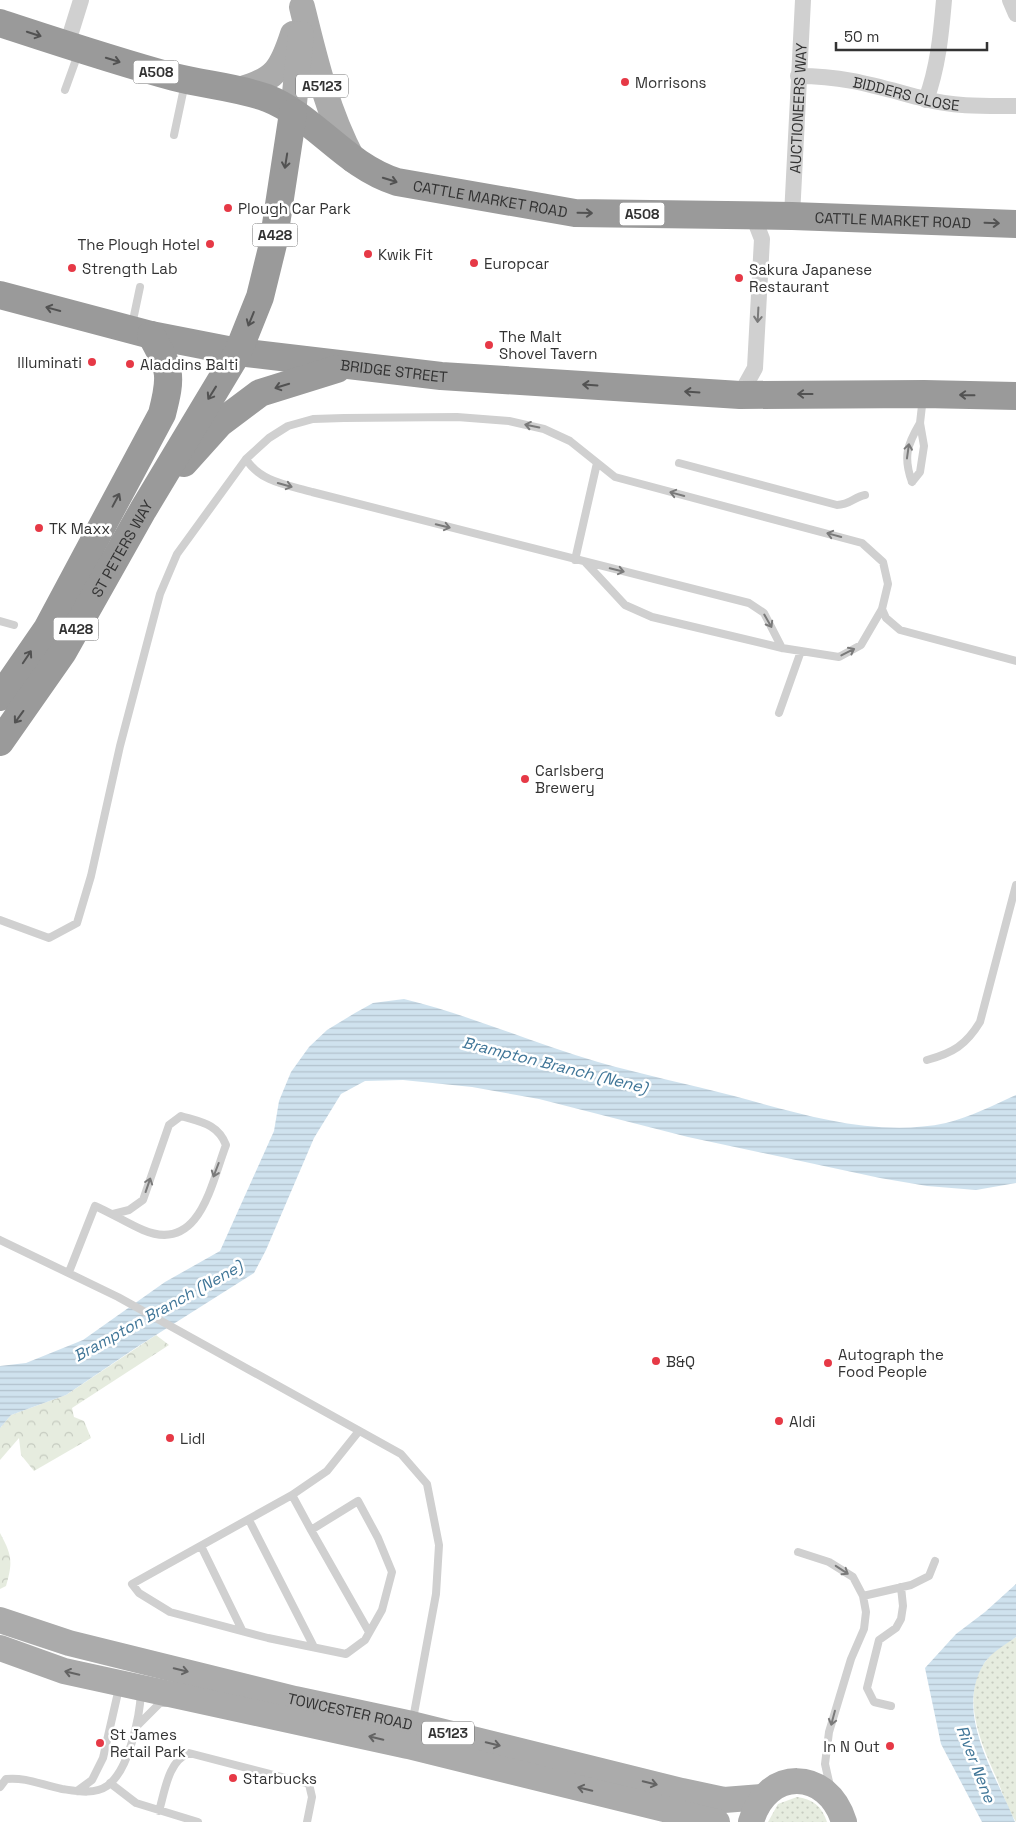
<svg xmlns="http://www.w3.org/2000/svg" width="1016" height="1822" viewBox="0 0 1016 1822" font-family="'Space Grotesk',sans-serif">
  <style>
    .grass { fill: url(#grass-dots) }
    .forest { fill: url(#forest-crowns) }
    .water { fill: url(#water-rules) }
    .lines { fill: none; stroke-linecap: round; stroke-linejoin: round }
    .lane { stroke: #d0d0d0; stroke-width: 8 }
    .street { stroke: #d0d0d0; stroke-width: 16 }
    .primary { stroke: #ababab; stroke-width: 26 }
    .highway { stroke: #9a9a9a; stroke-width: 28 }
    .oneway { stroke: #525252 }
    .oneway2 { stroke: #7a7a7a }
    .oneway3 { stroke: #636363 }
    .poi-dot { fill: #e63946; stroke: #fff; stroke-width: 2 }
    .labels { text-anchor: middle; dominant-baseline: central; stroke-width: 5; stroke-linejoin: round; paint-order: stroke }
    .shield { fill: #fff; stroke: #707070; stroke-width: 1 }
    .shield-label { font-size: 14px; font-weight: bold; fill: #333 }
    .poi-label { font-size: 15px; fill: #333; stroke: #fff; text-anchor: start }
    .street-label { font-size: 15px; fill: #333; stroke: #fff }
    .water-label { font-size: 16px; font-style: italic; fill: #3f7597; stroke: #fff }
  </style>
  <defs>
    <pattern id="grass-dots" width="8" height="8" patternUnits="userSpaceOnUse" patternTransform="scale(1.25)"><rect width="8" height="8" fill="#e6ecdf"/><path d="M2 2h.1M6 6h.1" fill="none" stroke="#c6cbc0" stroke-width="1.8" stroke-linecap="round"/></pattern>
    <pattern id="forest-crowns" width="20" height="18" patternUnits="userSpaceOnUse" patternTransform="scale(1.25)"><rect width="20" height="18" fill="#e6ecdf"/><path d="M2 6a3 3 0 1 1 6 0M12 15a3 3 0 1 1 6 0" fill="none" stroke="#c6cbc0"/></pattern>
    <pattern id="water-rules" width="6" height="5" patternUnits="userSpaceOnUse" patternTransform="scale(1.25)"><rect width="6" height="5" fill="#cfe2ee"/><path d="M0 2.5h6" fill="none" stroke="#b2c2cd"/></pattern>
  </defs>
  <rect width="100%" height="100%" fill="#fff"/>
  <!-- grass -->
  <path class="grass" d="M1016,1637V1822C1008,1810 1002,1791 996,1777C979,1739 956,1686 994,1652C1000,1646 1009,1642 1016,1637Z
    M797,1797C812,1799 822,1806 827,1822H768L778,1804Z"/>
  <!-- forest -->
  <path class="forest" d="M156,1335L169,1345L72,1408L74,1417L84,1421L91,1438L34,1471L21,1455L19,1438L0,1460V1428L11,1415L66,1395Z
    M0,1533C12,1555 13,1562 6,1586L0,1589Z"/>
  <!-- water -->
  <path class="water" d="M404,999C470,1015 532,1043 598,1062C643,1075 689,1084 734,1096C801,1114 876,1138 946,1123C970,1117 994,1105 1016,1095V1183L976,1190L927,1186L880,1178L688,1137L539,1099L472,1087L403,1080L365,1081L341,1094L314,1138L266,1250L254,1273L137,1347L66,1395L11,1415L0,1428V1366L26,1363L83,1340L165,1282L220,1251L274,1131L279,1101L291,1072L309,1047L327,1030L355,1013L373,1003Z
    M1016,1584V1637C1004,1646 989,1653 982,1667C955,1717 997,1776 1015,1822H982L941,1744L925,1668L956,1634L985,1612Z"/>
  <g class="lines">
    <!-- lane -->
    <path class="lane" d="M65,90L78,54
      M174,135L185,83
      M132,325L140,287
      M246,459C260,482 288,485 312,492L749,603L764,613L782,648
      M679,463L837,505C850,505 854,497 865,495
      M912,482L920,472L924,446L920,423L923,397
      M912,482C903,457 907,445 920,423
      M575,560L597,463
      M882,609L886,618L900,630L1016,661
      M0,621L14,625
      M779,713L801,651
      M0,920L49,938L77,923L91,876L120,746L160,594L177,554L246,459L269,438L288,426L313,419L344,418L457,417L509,421L544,429L570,441L615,477L862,543L883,562L888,584L882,609L861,645L839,657L782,648L652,617L625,605L586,563
      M927,1060C953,1053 966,1045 980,1022L1016,885
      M0,1240L118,1297L401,1454L427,1484L439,1545L436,1594L413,1719
      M69,1272L95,1206C111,1213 127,1223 143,1230C200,1254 211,1184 226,1145C218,1124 201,1122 181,1116L169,1125L143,1200L129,1210L113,1214
      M359,1431L327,1471L292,1495L132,1584L139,1593L170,1612L268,1638L346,1654L365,1640L382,1610L392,1572L378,1538L358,1501L311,1530L369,1632
      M292,1495L311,1530
      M249,1520L314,1647
      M201,1546L242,1630
      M798,1552L829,1562L853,1577L863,1596L866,1612L864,1629L851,1659L829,1732L825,1764L830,1786
      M863,1596L911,1585L929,1576L935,1561
      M891,1706L874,1702L867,1688L879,1640L896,1628L901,1619L903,1606L901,1587
      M137,1726L160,1703H166
      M110,1783L136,1803L198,1822
      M0,1787L6,1779C26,1777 42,1785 62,1789C76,1791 94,1795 107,1786C129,1771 140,1716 141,1691
      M77,1791L92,1780L103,1758L119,1688
      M159,1811C165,1791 168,1761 189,1753L309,1784L312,1797L307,1822"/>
    <!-- street -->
    <g class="street">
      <path d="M1010,0L1016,14"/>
      <path d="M67,45L81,0"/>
      <path id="s1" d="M798,76C848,76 878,87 925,99C954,107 986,106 1016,106"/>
      <path d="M926,100C938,67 941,35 944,0"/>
      <path id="s2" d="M792,216L803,0"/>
      <path d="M740,395L755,368L762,239L753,216"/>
    </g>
    <!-- primary -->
    <g class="primary">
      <path d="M302,7C315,60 327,111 353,160"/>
      <path d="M239,90C276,80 282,68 293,34"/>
      <path d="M293,113L301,34"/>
      <path id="s3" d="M0,1620L69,1643L295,1699L412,1724L682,1791L724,1800L762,1797"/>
      <path d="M0,1648L64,1671L408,1746L717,1822"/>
      <path d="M751,1822C766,1767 828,1768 844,1822"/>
    </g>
    <!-- highway -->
    <g class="highway">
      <path id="s4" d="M0,23C58,42 115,61 174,77C205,85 237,87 267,98C315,117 344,165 397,182L575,213L792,216L1016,224"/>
      <path id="s5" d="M0,295L151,335L238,352L441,376L740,395L924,394L1016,396"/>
      <path d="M184,463L220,423L260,393L337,369"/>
      <path d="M0,697L47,629L162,414C172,375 171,370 151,335"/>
      <path id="s6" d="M0,742L63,652L143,510L238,352L260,297L273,244L293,113"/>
    </g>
  </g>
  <!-- one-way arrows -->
  <defs><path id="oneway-shaft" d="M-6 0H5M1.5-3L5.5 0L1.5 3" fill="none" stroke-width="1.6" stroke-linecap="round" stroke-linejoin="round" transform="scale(1.25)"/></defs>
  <g class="oneway">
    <use href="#oneway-shaft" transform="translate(34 34) rotate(18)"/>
    <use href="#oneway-shaft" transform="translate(113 60) rotate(17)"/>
    <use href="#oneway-shaft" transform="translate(286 161) rotate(99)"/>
    <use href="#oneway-shaft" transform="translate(390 180) rotate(17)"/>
    <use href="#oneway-shaft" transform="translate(585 213) rotate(1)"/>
    <use href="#oneway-shaft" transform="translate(992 223) rotate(2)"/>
    <use href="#oneway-shaft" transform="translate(53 309) rotate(-165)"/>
    <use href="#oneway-shaft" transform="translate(251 319) rotate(112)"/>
    <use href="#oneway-shaft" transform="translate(590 385) rotate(-176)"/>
    <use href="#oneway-shaft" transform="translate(282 386) rotate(163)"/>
    <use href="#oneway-shaft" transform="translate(692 392) rotate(-176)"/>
    <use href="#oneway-shaft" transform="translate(212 393) rotate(122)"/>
    <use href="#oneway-shaft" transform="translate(805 394) rotate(180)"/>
    <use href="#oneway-shaft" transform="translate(967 395) rotate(-179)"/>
    <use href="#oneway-shaft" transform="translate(116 500) rotate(-62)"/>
    <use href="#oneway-shaft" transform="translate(27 657) rotate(-56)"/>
    <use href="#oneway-shaft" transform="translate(19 717) rotate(126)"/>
  </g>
  <g class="oneway2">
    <use href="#oneway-shaft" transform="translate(758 315) rotate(93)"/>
    <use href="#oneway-shaft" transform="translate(532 426) rotate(-168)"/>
    <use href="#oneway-shaft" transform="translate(908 451) rotate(-82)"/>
    <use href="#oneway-shaft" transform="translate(285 485) rotate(16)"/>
    <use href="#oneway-shaft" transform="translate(677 494) rotate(-165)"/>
    <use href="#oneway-shaft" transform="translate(443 526) rotate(14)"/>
    <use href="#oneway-shaft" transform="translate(834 535) rotate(-165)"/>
    <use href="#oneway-shaft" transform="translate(617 570) rotate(14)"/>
    <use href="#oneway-shaft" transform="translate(768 621) rotate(60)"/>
    <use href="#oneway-shaft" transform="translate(848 652) rotate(-27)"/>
    <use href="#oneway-shaft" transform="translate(216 1170) rotate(111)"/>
    <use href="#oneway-shaft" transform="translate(148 1185) rotate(-71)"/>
    <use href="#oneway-shaft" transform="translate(842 1570) rotate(33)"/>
    <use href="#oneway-shaft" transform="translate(833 1718) rotate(105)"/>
  </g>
  <g class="oneway3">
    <use href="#oneway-shaft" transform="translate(181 1670) rotate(14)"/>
    <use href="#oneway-shaft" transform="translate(72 1673) rotate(-167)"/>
    <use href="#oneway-shaft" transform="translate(376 1738) rotate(-167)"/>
    <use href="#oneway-shaft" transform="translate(493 1744) rotate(14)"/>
    <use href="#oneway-shaft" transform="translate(650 1783) rotate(14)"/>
    <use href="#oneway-shaft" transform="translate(585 1789) rotate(-166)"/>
  </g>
  <!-- markers -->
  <g class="poi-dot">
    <circle cx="625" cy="82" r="5"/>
    <circle cx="228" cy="208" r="5"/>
    <circle cx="210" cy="244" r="5"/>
    <circle cx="368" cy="254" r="5"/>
    <circle cx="474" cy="263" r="5"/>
    <circle cx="72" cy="268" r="5"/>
    <circle cx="739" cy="278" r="5"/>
    <circle cx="489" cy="345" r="5"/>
    <circle cx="92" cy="362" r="5"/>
    <circle cx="130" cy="364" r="5"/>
    <circle cx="39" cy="528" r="5"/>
    <circle cx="525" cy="779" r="5"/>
    <circle cx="656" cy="1361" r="5"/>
    <circle cx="828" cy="1363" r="5"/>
    <circle cx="779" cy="1421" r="5"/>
    <circle cx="170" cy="1438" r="5"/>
    <circle cx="100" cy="1743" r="5"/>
    <circle cx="890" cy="1746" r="5"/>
    <circle cx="233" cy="1778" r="5"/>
  </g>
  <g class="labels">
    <!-- shield labels -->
    <g class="shield">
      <rect x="133.5" y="60.5" width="45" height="23" rx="4"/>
      <rect x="296" y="74.5" width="52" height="23" rx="4"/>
      <rect x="619.5" y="202.5" width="45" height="23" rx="4"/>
      <rect x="252.5" y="223.5" width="45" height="23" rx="4"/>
      <rect x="53.5" y="617.5" width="45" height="23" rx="4"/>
      <rect x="422" y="1721.5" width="52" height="23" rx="4"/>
    </g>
    <g class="shield-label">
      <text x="156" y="72">A508</text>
      <text x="322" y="86">A5123</text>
      <text x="642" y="214">A508</text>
      <text x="275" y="235">A428</text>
      <text x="76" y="629">A428</text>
      <text x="448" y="1733">A5123</text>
    </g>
    <!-- poi labels -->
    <g class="poi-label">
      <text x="635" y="82">Morrisons</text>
      <text x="238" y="208">Plough Car Park</text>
      <text x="200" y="244" text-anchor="end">The Plough Hotel</text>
      <text x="378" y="254">Kwik Fit</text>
      <text x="484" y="263">Europcar</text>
      <text x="82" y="268">Strength Lab</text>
      <text x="749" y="269">Sakura Japanese<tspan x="749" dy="17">Restaurant</tspan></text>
      <text x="499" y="336">The Malt<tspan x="499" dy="17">Shovel Tavern</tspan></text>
      <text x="82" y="362" text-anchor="end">Illuminati</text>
      <text x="140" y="364">Aladdins Balti</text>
      <text x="49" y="528">TK Maxx</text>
      <text x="535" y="770">Carlsberg<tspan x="535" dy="17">Brewery</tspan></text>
      <text x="838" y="1354">Autograph the<tspan x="838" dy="17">Food People</tspan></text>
      <text x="666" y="1361">B&amp;Q</text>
      <text x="789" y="1421">Aldi</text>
      <text x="180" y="1438">Lidl</text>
      <text x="110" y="1734">St James<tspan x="110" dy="17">Retail Park</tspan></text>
      <text x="880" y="1746" text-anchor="end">In N Out</text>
      <text x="243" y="1778">Starbucks</text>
    </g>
    <!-- street labels -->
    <g class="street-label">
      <text stroke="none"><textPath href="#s1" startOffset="110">BIDDERS CLOSE</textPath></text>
      <text stroke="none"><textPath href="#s2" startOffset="108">AUCTIONEERS WAY</textPath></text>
      <text stroke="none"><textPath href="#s4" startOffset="528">CATTLE MARKET ROAD</textPath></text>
      <text stroke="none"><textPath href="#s4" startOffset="932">CATTLE MARKET ROAD</textPath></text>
      <text stroke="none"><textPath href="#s5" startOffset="402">BRIDGE STREET</textPath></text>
      <text stroke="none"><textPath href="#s6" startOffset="229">ST PETERS WAY</textPath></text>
      <text stroke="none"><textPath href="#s3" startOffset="362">TOWCESTER ROAD</textPath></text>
    </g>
    <!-- water labels -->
    <g class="water-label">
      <text transform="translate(555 1065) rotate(14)">Brampton Branch (Nene)</text>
      <text transform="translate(158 1311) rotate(-29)">Brampton Branch (Nene)</text>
      <text transform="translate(976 1764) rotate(69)">River Nene</text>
    </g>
  </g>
  <!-- scale -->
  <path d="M836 42v8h151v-8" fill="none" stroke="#333333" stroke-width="2.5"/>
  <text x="844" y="42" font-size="15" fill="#333333" stroke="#ffffff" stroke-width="4" paint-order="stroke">50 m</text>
</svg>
